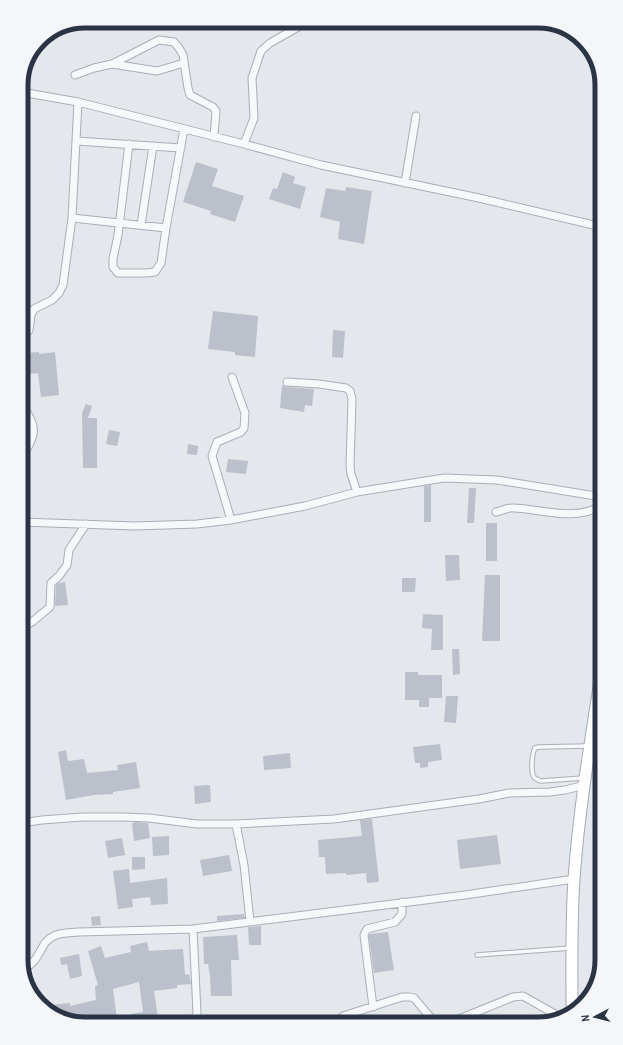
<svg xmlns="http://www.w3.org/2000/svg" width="623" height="1045" viewBox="0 0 623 1045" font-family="'Archivo Narrow',sans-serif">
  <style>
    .building { fill: #bbc0ca }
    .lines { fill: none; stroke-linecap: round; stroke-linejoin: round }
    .service-casing { stroke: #a9aeb7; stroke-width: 5.5 }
    .minor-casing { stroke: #a9aeb7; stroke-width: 9 }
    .primary-casing { stroke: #a3abb8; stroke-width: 13 }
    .service { stroke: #f7f8fa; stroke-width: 3.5 }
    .minor { stroke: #f7f8fa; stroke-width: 7 }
    .primary { stroke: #fff; stroke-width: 11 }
    .rim { fill: none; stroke: #2b3445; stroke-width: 5 }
  </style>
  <rect width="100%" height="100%" fill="#e4e7ec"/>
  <!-- building -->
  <path class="building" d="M196,162L218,169L212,186L244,196L235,222L210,214L211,211L183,202Z
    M283,172L295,177L293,183L306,187L300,209L269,199L273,188L277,189Z
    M346,187L372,191L364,244L338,239L340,222L320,217L326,188L345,191Z
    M213,311L258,316L255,357L235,355V352L208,349Z
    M333,330L345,331L343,358L332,357Z
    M39,352V354L55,352L59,395L41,397L38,373L29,374L27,353Z
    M282,385L287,387L314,389L312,406L305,405L304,412L280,408Z
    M86,404L92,406L88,418H97V468H83L82,413Z
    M109,430L120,432L117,446L106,444Z
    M188,444L198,446L197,455L187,454Z
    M228,459L248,461L246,474L226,472Z
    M431,485V522H424V486Z
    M469,488H476L474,523H467Z
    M486,523H497V561H486Z
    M445,555H459L460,580L446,581Z
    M485,575H500V641H482Z
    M402,578H416L415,592H402Z
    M65,582L68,605L55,606L56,585L59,583Z
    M423,614L443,615V650H431L432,629L422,628Z
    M452,649H459L460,674L453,675Z
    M405,672H418V675H442V698H429V707H419V700H405Z
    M446,696H458L456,723L444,722Z
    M440,744L442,760L428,762V767L420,768V763H415L413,747Z
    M66,750L68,761L84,759L87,773L118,770L117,765L136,762L140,788L113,792V794L94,795L66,800L58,752Z
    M290,753L291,768L264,770L263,756Z
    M210,785L211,802L195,804L194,786Z
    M372,819L379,882L367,883L366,873L346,875V873L326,874L325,857H319L318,840L362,836L360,820Z
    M136,822L148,823L150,838L134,841L132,823Z
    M497,835L501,864L460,869L457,840Z
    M169,836V855L153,856L152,837Z
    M122,838L125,855L108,858L105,841Z
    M229,855L232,871L203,876L200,860Z
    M132,857H145V869L132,870Z
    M129,869L130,883L167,878L168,904L151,905L150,897L132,899L133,907L118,909L113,871Z
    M244,914L245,918L217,921V916Z
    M100,916L101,925L92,926L91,917Z
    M261,926V945H249L248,927Z
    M388,932L394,970L374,973L369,936L370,934Z
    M237,935L239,960H231L232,996H211L210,976L208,964H204L203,937Z
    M147,942L149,951L183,949L185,975L189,974L191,984L177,985V988L154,991L159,1024H132L130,1014L143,1012L139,982L113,989L117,1019L91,1022L92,1024H81L76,1022L75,1018L66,1019L50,1014V1005L70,1003V1006L96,1000L95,986L98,985L88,951L101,946L105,958L131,952L130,946Z
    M79,954L82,976L70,979L67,964L61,965L60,958Z
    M383,1016L384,1024H356V1019Z"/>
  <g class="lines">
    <defs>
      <path id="service" d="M583,778L541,781C538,780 534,779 533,775C531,770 532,753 535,748L539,747L588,746
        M477,955L571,948"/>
      <path id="minor" d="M112,64L157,71L184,63
        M75,75L94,68L112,64L159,40L174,42L179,48L183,55L188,88L190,95L213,107L216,111L214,137
        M21,92L78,102L244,144L321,165L479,198L602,227
        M76,141L181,148
        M129,144L118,235L113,259V267L118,273H146L155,272L161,263L166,228L184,129
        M244,144L254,118L252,78L261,51L270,43L300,26L305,21
        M405,183L416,116
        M72,218L166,228
        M141,225L153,146
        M21,340L29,330L31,315L34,309L52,300L59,293L63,285L72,218L78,102
        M287,382L319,384L346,388L350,391L352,399L350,466L351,474L357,492
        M21,460C36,432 39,431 21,403
        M231,520L212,456L217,442L241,432L244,428L245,413L232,377
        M21,522L135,526L197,524L231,520L305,506L357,492L444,478L497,480L602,497L599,507C574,521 540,509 514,508C508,507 502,511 496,512
        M21,628L32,622L50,607L51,583L59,576L67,565L69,550L86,524
        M21,823L42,820L82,817H123L149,818L197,824H236L334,819L479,799L509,793L550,792L565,790L585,785
        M236,824L244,865L250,921
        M21,861V860
        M193,929L197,1013L193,1024
        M23,969C42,961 39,942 54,936C62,932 71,933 79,932L193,929L465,895L574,879
        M373,1007L364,935L367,929L395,922L402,914V902
        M343,1016L402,997H410L414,998L431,1018L440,1024
        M443,1024L464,1017L513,997L523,996L562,1018"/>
      <path id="primary" d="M572,1012C572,968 571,923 574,879C579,808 591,738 602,668"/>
    </defs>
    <!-- service casing -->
    <use href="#service" class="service-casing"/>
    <!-- minor casing -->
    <use href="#minor" class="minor-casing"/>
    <!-- primary casing -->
    <use href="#primary" class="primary-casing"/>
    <!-- service -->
    <use href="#service" class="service"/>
    <!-- minor -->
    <use href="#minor" class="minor"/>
    <!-- primary -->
    <use href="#primary" class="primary"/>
  </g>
  <!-- crop -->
  <path d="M0 0H623V1045H0ZM85 28H538A57 57 0 0 1 595 85V960A57 57 0 0 1 538 1017H85A57 57 0 0 1 28 960V85A57 57 0 0 1 85 28Z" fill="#f4f6f9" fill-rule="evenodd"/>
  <path class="rim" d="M85 28H538A57 57 0 0 1 595 85V960A57 57 0 0 1 538 1017H85A57 57 0 0 1 28 960V85A57 57 0 0 1 85 28Z"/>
  <!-- north arrow -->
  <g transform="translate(595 1017) rotate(263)" stroke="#f4f6f9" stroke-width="3" paint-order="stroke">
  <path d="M0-3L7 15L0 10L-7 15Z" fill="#2b3445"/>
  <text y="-6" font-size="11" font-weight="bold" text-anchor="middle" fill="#2b3445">N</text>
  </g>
</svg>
